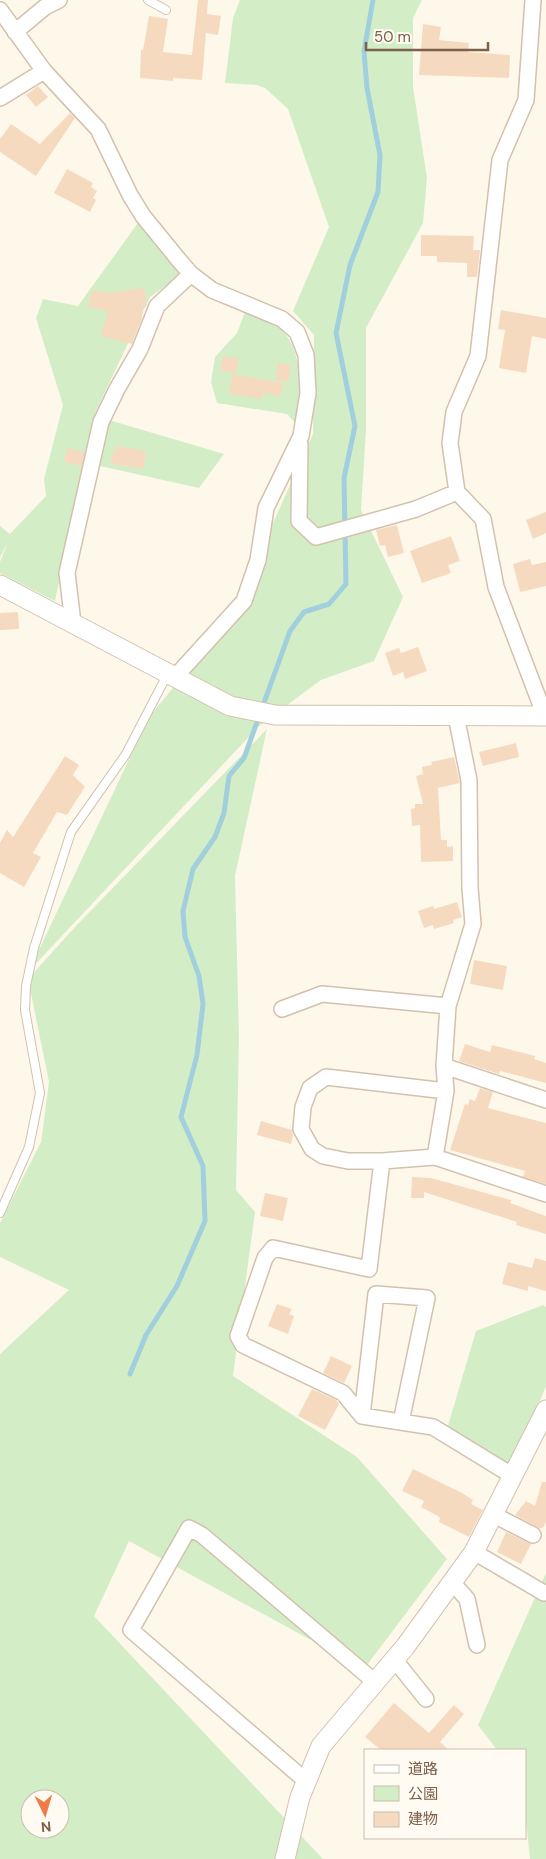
<svg xmlns="http://www.w3.org/2000/svg" width="546" height="1859" viewBox="0 0 546 1859" font-family="'DM Sans','Noto Sans JP',sans-serif">
  <style>
    .green { fill: #d3eec7; fill-rule: evenodd }
    .lines { fill: none; stroke-linecap: round; stroke-linejoin: round }
    .stream { stroke: #a2cfdd; stroke-width: 5 }
    .building { fill: #f6dac0 }
    .service-casing { stroke: #d3c1ae; stroke-width: 10 }
    .minor-casing { stroke: #d3c1ae; stroke-width: 18 }
    .tertiary-casing { stroke: #d3c1ae; stroke-width: 21 }
    .service { stroke: #fff; stroke-width: 8 }
    .minor { stroke: #fff; stroke-width: 15 }
    .tertiary { stroke: #fff; stroke-width: 19 }
  </style>
  <rect width="100%" height="100%" fill="#fef8eb"/>
  <!-- green -->
  <path class="green" d="M240,0H422L413,18V87L427,178L423,223L366,328V431L361,510L403,597L374,661L321,680L259,726L29,971L149,717L206,648L253,596L268,534L313,434L314,335L293,311L329,227L288,109L265,88L257,85L225,83L233,18Z
    M140,220L182,274L150,297L95,413L55,601L0,573V562L7,544L0,557V526L10,534L46,496L44,479L63,405L36,318L43,299L78,306Z
    M245,312C255,316 269,320 277,326C307,350 298,392 297,425L287,414L217,403L211,382L215,357L237,333Z
    M109,420L224,454L199,488L100,466Z
    M267,729L235,876L239,1037L236,1190L255,1212L233,1376L357,1457L447,1559L364,1669L129,1541L94,1616L323,1859H0V1354L69,1290L0,1257V1223L41,1142L49,1082L28,979L75,927ZM30,1799H60V1829H30Z
    M543,1305L546,1307V1386L512,1470L447,1429L476,1331Z
    M546,1573V1859H530L525,1810V1750H497L478,1725Z"/>
  <g class="lines">
    <!-- stream -->
    <path class="stream" d="M130,1374L146,1335L177,1286L205,1221L203,1166L181,1117L197,1055L203,1004L199,976L185,937L183,911L193,869L215,837L224,813L229,776L244,758L290,631L304,612L329,604L346,584L344,478L355,426L336,333L350,265L378,192L380,155L367,88L364,51L373,0"/>
  </g>
  <!-- building -->
  <path class="building" d="M198,0H208L207,14L221,16L218,35L206,33L202,80L173,78V81L140,78L141,50H143L149,16L168,19L163,52L192,55Z
    M423,24L441,27L439,40L469,43L468,52L510,55L509,78L419,75Z
    M38,86L48,97L36,107L26,95Z
    M70,113L75,118L36,176L0,152V139L11,124L40,144Z
    M67,169L93,183L91,187L97,191L93,198L96,200L90,212L54,193Z
    M421,235L474,236L473,250H480L477,277H467V263L437,262V256H421Z
    M144,288L147,306L143,307L142,318L132,344L101,336L108,311L88,307L92,290L107,293Z
    M501,310L546,318V339L532,336L526,373L499,368L505,330L498,329Z
    M223,356L239,359L236,373L220,370Z
    M278,363L291,365L288,382L275,380Z
    M232,374L236,375L284,383L279,397L263,392L262,399L229,394Z
    M117,446L146,451L143,469L111,464L113,450H117Z
    M67,448L85,452L82,466L64,462Z
    M546,512V533L533,539L526,520Z
    M397,525L404,553L388,557L385,545L380,546L376,530Z
    M451,536L460,561L448,565L451,573L422,583L410,551Z
    M530,559L532,565L546,562V586L520,592L513,564Z
    M18,612L19,629L0,630V613Z
    M418,647L427,671L405,679L403,672L393,676L385,653L399,648L401,653Z
    M516,743L519,757L483,766L479,752Z
    M65,756L79,765L73,775L85,787L67,815L57,812L33,853L41,857L24,887L0,873V843L7,830L13,837Z
    M454,757L460,783L438,788L441,840H447V847L453,846V861L421,862L420,825L412,826L411,809L415,808V804H423L416,776L423,774L422,767L432,765L431,762Z
    M457,902L462,917L453,920L454,923L434,929L433,925L424,928L418,911L433,906L434,909Z
    M474,960L507,966L503,990L470,984Z
    M465,1044L490,1052L492,1045L535,1056L534,1059L546,1063V1083L500,1071L499,1074L459,1061Z
    M480,1088L493,1092L488,1108L546,1123V1184L523,1177L525,1171L450,1150L465,1104L468,1105L470,1099L475,1101Z
    M261,1121L292,1130L293,1135L291,1144L257,1135Z
    M412,1177L431,1178L511,1200L510,1203L546,1216V1234L516,1225L517,1222L424,1192V1198H411Z
    M265,1193L288,1198L283,1221L260,1216Z
    M535,1258L546,1261V1291L528,1286V1291L502,1284L508,1262L532,1268Z
    M277,1304L292,1309L289,1314L294,1316L288,1334L268,1326Z
    M331,1356L352,1366L344,1383L323,1373Z
    M312,1389L336,1400L339,1404L325,1430L298,1416Z
    M413,1469L462,1493L473,1500L471,1504L483,1510L469,1537L439,1522L440,1518L438,1516L421,1507L424,1501L402,1491Z
    M542,1482H546V1522L543,1528H539L515,1515L526,1501L535,1506Z
    M506,1532L531,1544L521,1564L497,1552Z
    M394,1703L429,1733L454,1705L464,1714L440,1742L449,1750H381L365,1737Z"/>
  <g class="lines">
    <defs>
      <path id="service" d="M148,0L166,10
        M0,1213L29,1147L40,1093L25,1010L26,986L34,948L71,832L126,754L168,673"/>
      <path id="minor" d="M533,0L526,100L500,160L478,356L454,412L450,443L457,492L483,519L496,587L545,716
        M0,10L44,71L98,129L130,195L143,216L178,259L191,274L212,290L282,319L297,332L306,355L308,393L301,436L266,508L258,560L244,601L176,676
        M15,32L45,7L59,0
        M0,98L44,71
        M300,444L299,521L316,537L416,509L457,492
        M73,623L67,573L101,422L117,389L140,349L157,306L191,274
        M282,1009L322,994L448,1006
        M444,1066L448,1006L473,924L470,888L469,780L456,716
        M546,1100L444,1066L446,1091L435,1157L546,1194
        M435,1157L382,1161L369,1269L273,1248L265,1258L238,1336L243,1345L343,1393L362,1416L433,1427L513,1476
        M382,1161H348L323,1156L312,1149L301,1129L303,1107L310,1088L326,1077L446,1091
        M362,1416L376,1294L427,1298L401,1422
        M494,1515L533,1535
        M474,1552L544,1593
        M452,1582L467,1599L477,1645
        M394,1659L426,1699
        M306,1781L131,1630L189,1528L202,1535L375,1682"/>
      <path id="tertiary" d="M0,585L230,706L275,715L546,716
        M285,1859L300,1797L321,1746L405,1647L474,1552L546,1410"/>
    </defs>
    <!-- service casing -->
    <use href="#service" class="service-casing"/>
    <!-- minor casing -->
    <use href="#minor" class="minor-casing"/>
    <!-- tertiary casing -->
    <use href="#tertiary" class="tertiary-casing"/>
    <!-- service -->
    <use href="#service" class="service"/>
    <!-- minor -->
    <use href="#minor" class="minor"/>
    <!-- tertiary -->
    <use href="#tertiary" class="tertiary"/>
  </g>
  <!-- legend -->
  <rect x="364" y="1749" width="162" height="90" fill="#fffbf3" stroke="#cbbdaf"/>
  <rect x="374" y="1765" width="25" height="8" fill="#ffffff" stroke="#cbbdaf"/>
  <text x="408" y="1774" font-size="15" fill="#7c604a">道路</text>
  <rect x="374" y="1786" width="25" height="15" fill="#d3eec7" stroke="#cbbdaf"/>
  <text x="408" y="1799" font-size="15" fill="#7c604a">公園</text>
  <rect x="374" y="1812" width="25" height="15" fill="#f6dac0" stroke="#cbbdaf"/>
  <text x="408" y="1824" font-size="15" fill="#7c604a">建物</text>
  <!-- north arrow -->
  <g transform="translate(45 1814) rotate(175)"><circle r="24" fill="#fffbf3" stroke="#cbbdaf"/>
  <path d="M0-4L9 19L0 12L-9 19Z" fill="#f07b48"/>
  <text y="-8" font-size="14" font-weight="bold" text-anchor="middle" fill="#7c604a">N</text>
  </g>
  <!-- scale -->
  <path d="M366 42v8h122v-8" fill="none" stroke="#7c604a" stroke-width="2.5"/>
  <text x="374" y="42" font-size="15" fill="#7c604a" stroke="#fffbf3" stroke-width="4" paint-order="stroke">50 m</text>
</svg>
